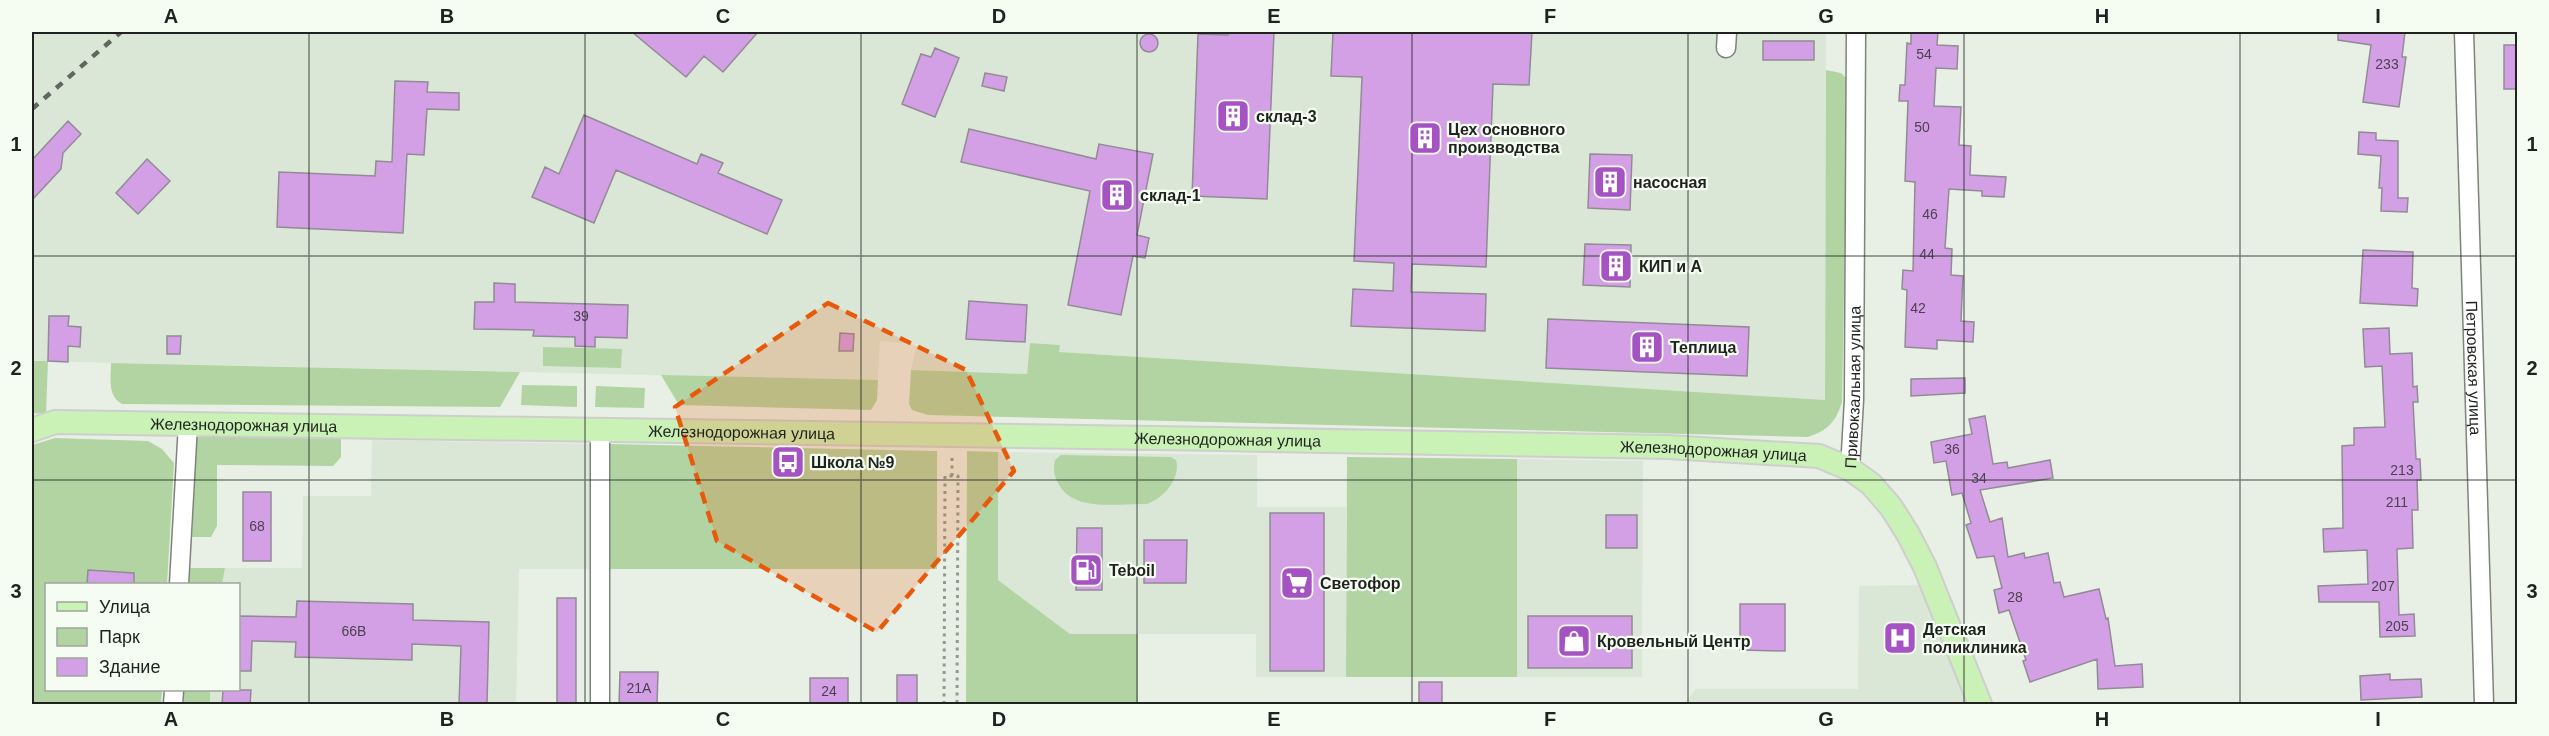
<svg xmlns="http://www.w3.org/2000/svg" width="2549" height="736" viewBox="0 0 2549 736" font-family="Arial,sans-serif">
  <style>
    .built { fill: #dbe7d6 }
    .green { fill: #b1d4a2 }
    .building { fill: #d3a0e6; stroke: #928b95; stroke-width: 1.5 }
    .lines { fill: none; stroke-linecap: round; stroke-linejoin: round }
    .minor-casing { stroke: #7d847a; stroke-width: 21 }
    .major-casing { stroke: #cecece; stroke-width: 26 }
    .path { stroke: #939991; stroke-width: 3; stroke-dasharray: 3 4.5; stroke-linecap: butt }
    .minor { stroke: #fff; stroke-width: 18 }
    .major { stroke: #caf1b6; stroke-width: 22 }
    .rail { stroke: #616660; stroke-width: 4.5; stroke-dasharray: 8 8; stroke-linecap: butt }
    .marked { fill: #e8590c; fill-opacity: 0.2; stroke: #e8590c; stroke-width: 4.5; stroke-dasharray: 12 8; stroke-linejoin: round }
    .grid { fill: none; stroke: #1f221e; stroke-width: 1.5; stroke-opacity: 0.55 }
    .labels { text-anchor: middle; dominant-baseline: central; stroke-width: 4.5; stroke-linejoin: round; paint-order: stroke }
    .number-label { font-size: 14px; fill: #4c4250 }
    .poi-label { font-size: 16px; font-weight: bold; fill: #1f221e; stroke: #f5fdf2; text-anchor: start }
    .street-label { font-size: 16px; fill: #1f221e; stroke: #f5fdf2 }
    .neatline { fill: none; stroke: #1f221e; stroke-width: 2 }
    .grid-label { font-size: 20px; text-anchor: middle; font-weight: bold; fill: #1f221e }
  </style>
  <rect width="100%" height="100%" fill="#e8f0e5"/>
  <!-- built -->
  <path class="built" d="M32,32H1826L1825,400L1058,352L1060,345L1030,343L1027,374L911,370L917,344L880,341L878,380L32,361Z
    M372,440L593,444L592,569H519L516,704H210V690H238V584H222L225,568H302L303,496H371Z
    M998,452L1257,455V507H1346V677H1256V634H1070L998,580Z
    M1517,459L1643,461L1642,677H1517Z
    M1920,585L1968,704H1685L1695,689H1858L1859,586Z"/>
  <!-- green -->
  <path class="green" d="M1826,70L1841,73L1848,80L1842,402C1836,422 1827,431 1808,437L928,415L912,410L909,404L911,370L1027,374L1030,343L1060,345L1059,352L1825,400Z
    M543,347L622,349L621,368L543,366Z
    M32,361H48L46,414L32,413Z
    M111,363L520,372L500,407L122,404C107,395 111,379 111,363Z
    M661,375L878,380L877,400L871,410L679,405Z
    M522,385L577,386V407L521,405Z
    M596,386L645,388L644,408L595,407Z
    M197,436L341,439V457L333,466L217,465V526L211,537H192Z
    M55,438L148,441L162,449L174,463L167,584H46V690H162L161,704H32V445Z
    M610,444L937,451V569H610Z
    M967,451L998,452V580L1070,634H1138V704H966Z
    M1061,455L1171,457L1176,460C1181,479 1164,498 1147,504C1118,503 1073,513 1058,483C1054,475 1053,469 1055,460Z
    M1347,457L1517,459V677H1346Z
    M190,568H225L222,584H189Z
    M184,690H210V704H184Z"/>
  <!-- building -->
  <path class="building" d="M632,32H758L723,72L704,56L686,77Z
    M1228,32H1274L1267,199L1192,196L1198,34L1228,35Z
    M1333,32H1532L1529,85L1493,84L1486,267L1412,264L1411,292L1486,294L1485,331L1351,326L1353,289L1393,291L1394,263L1354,261L1362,77L1331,76Z
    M1911,32H1938L1937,45L1958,46L1957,69L1936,68L1934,106L1961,107L1959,145L1971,146L1970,175L2006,177L2004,197L1982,196V191L1949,189L1945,248L1952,249L1951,275L1963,276L1961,321L1974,322L1973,342L1937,340V349L1905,347L1907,290L1902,289L1903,270L1913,271L1915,182L1905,181L1908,101H1899L1900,85H1905L1907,43L1911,44Z
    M2338,32H2405L2402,57H2406L2399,107L2363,102L2371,45L2338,40Z
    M1140 43a9 9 0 1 1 18 0a9 9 0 1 1-18 0Z
    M1763,41H1814V60H1763Z
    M2504,45H2517V89H2504Z
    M935,48L959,58L935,117L902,104L921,54L931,57Z
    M985,73L1007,77L1004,91L982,86Z
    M395,81L428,82L427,92L459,93V110L427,109L424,155L407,154L403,233L277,227L279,172L375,176L376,161L392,162Z
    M584,115L697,164L701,154L723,163L718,173L782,200L767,234L616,170L594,223L532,197L545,167L559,174Z
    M68,121L81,134L63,153L61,169L32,200V160Z
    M969,129L1096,159L1099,144L1153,154L1137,235L1149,238L1145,258L1133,256L1121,315L1068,305L1090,191L961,162Z
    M2359,132L2376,133V140L2398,141V198H2408L2407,212L2381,211L2382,188H2379L2381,156L2358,154Z
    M1590,154L1632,155L1630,210L1588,208Z
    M147,159L170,181L138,214L116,193Z
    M1585,244L1631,245L1630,287L1583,285Z
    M2363,250L2413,252L2412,288L2418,289L2417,306L2360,303Z
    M494,283L515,284V302L628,305L627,338L595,337V347L575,346V337L533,336L534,330L474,329L475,302H494Z
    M969,301L1027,305L1025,342L966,339Z
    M49,316H69L68,326L81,327L80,347L68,346V362L48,361Z
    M1548,319L1749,327L1747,376L1546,368Z
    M2389,328L2390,354L2412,353L2413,387L2417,386L2418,402H2413L2416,459H2420L2421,480H2417L2418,510H2412L2413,548L2397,549L2399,615L2414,614L2415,636L2380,637L2379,602H2319L2318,586L2368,584L2367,550L2324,552L2323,529L2343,528L2342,446L2354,445V428L2385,427L2382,366L2365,367L2363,329Z
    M840,333L854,334L853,351H839Z
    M167,336H181L180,354H167Z
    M1965,378V393L1911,396V379Z
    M1985,416L1993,464L2007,462L2008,468L2050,460L2053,478L1980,490L1990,522L2002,518L2008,557L2024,553L2025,558L2048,553L2054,583L2060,582L2064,597L2099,589L2106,619L2108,618L2115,666L2142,664L2143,687L2098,689L2097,659L2030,682L2023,661L2026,660L2009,610L1999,613L1994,590L2002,588L1994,556L1977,558L1966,525L1971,523L1962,493L1952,495L1946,461L1934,463L1931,442L1972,434L1969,419Z
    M243,492H271V561H243Z
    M1270,513H1324V671H1270Z
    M1606,515H1637V548H1606Z
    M1077,528H1102V590H1076Z
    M1144,540H1187L1186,583H1144Z
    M88,570L134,573V585H87Z
    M557,598H576V705H557Z
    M297,601L413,604V620L489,622L487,705H459L461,646L412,644V660L295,657L296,642L252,641L251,671H238V616L296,617Z
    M1740,604H1785V651L1740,650Z
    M1528,616H1632V668H1528Z
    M620,672H658L657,705H619Z
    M2390,674V680L2421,679L2422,697L2361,700L2360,676Z
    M897,675H917V705H897Z
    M810,678H848V705H810Z
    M1419,682H1442V705H1419Z
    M223,690H251L250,705H222Z"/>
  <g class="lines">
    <defs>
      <g id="minor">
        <path id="s1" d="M2464,32L2484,704"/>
        <path d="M1726,48L1727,32"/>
        <path id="s2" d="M1850,469L1854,400L1856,32"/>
        <path d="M179,584L188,424"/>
        <path d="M173,704L174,690"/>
        <path d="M600,704V429"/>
      </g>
      <g id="major">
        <path id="s3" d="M32,430L55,422L1221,439L1668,447L1819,456L1850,469L1871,484L1891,507L1908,534L1925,567L1980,704"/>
      </g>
    </defs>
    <!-- minor casing -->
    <use href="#minor" class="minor-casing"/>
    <!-- major casing -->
    <use href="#major" class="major-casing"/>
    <!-- path -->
    <path class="path" d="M952,476V454
      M944,704L945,476H958L957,704"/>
    <!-- minor -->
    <use href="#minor" class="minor"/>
    <!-- major -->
    <use href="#major" class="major"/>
    <!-- rail -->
    <path class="rail" d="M32,109L121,32"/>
  </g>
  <!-- marked area -->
  <path class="marked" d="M828,303L966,370L1014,471L877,632L717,541L675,407Z"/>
  <!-- grid -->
  <path class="grid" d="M309,32V704M585,32V704M861,32V704M1137,32V704M1412,32V704M1688,32V704M1964,32V704M2240,32V704M32,256H2518M32,480H2518"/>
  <!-- icons -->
  <defs>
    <symbol id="building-square" viewBox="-11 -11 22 22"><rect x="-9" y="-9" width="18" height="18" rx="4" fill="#a552c2" stroke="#f5fdf2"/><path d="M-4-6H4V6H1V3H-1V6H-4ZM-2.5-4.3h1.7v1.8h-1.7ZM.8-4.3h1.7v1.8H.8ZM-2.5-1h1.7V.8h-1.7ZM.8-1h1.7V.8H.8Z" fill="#fff"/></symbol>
    <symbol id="bus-square" viewBox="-11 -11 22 22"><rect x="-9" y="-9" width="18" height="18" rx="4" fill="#a552c2" stroke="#f5fdf2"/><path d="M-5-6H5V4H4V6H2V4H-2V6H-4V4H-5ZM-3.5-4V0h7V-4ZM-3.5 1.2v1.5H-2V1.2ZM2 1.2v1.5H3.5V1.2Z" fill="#fff"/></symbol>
    <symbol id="fuel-square" viewBox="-11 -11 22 22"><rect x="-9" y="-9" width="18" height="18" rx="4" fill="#a552c2" stroke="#f5fdf2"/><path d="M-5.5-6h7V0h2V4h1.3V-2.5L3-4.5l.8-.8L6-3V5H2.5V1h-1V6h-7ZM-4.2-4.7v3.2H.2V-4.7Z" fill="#fff"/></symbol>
    <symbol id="supermarket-square" viewBox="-11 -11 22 22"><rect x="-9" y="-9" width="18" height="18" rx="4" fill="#a552c2" stroke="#f5fdf2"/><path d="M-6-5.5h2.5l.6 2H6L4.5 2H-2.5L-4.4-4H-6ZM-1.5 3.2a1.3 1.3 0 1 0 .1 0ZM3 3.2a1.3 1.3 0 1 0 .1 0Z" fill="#fff"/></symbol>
    <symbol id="hospital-square" viewBox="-11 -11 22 22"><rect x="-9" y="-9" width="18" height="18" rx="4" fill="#a552c2" stroke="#f5fdf2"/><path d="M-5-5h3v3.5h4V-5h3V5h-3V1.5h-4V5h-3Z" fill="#fff"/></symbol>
    <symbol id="shop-square" viewBox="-11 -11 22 22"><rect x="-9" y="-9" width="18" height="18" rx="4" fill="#a552c2" stroke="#f5fdf2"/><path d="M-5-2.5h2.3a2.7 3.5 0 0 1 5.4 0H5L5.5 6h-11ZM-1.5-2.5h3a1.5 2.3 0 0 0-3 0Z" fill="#fff"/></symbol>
  </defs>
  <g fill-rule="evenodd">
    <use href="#building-square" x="1214" y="97" width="38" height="38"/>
    <use href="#building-square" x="1406" y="119" width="38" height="38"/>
    <use href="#building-square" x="1591" y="163" width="38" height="38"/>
    <use href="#building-square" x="1098" y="176" width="38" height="38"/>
    <use href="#building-square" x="1597" y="247" width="38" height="38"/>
    <use href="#building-square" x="1628" y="328" width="38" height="38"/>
    <use href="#bus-square" x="769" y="443" width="38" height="38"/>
    <use href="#fuel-square" x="1067" y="551" width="38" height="38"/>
    <use href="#supermarket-square" x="1278" y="564" width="38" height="38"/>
    <use href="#hospital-square" x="1881" y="619" width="38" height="38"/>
    <use href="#shop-square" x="1555" y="622" width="38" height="38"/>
  </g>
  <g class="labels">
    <!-- number labels -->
    <g class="number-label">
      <text x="1924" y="54">54</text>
      <text x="2387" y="64">233</text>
      <text x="1922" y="127">50</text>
      <text x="1930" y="214">46</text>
      <text x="1927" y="254">44</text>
      <text x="1918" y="308">42</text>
      <text x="581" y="316">39</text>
      <text x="1952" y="449">36</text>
      <text x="2402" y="470">213</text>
      <text x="1979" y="478">34</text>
      <text x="2397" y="502">211</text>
      <text x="257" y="526">68</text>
      <text x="2383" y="586">207</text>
      <text x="2015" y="597">28</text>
      <text x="2397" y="626">205</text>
      <text x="354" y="631">66В</text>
      <text x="639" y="688">21А</text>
      <text x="829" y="691">24</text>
    </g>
    <!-- poi labels -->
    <g class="poi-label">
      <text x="1256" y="116">склад-3</text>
      <text x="1448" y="129">Цех основного<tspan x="1448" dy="18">производства</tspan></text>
      <text x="1633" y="182">насосная</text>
      <text x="1140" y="195">склад-1</text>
      <text x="1639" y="266">КИП и А</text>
      <text x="1670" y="347">Теплица</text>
      <text x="811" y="462">Школа №9</text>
      <text x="1109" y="570">Teboil</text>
      <text x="1320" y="583">Светофор</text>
      <text x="1923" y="629">Детская<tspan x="1923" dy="18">поликлиника</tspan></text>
      <text x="1597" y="641">Кровельный Центр</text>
    </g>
    <!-- street labels -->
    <g class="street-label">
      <text stroke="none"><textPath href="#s1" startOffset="336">Петровская улица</textPath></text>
      <text stroke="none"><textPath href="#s2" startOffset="82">Привокзальная улица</textPath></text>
      <text stroke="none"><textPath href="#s3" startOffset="213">Железнодорожная улица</textPath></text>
      <text stroke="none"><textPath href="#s3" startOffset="711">Железнодорожная улица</textPath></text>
      <text stroke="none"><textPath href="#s3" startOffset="1197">Железнодорожная улица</textPath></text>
      <text stroke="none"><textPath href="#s3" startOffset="1683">Железнодорожная улица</textPath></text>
    </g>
  </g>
  <!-- border -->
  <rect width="2549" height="736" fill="none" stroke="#f5fdf2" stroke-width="66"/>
  <!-- legend -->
  <rect x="45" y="583" width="195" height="108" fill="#f5fdf2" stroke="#9fa59d" stroke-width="1.5"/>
  <rect x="57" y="602" width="30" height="9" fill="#caf1b6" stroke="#9fa59d" stroke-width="1.5"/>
  <text x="99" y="613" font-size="18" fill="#1f221e">Улица</text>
  <rect x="57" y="628" width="30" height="18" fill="#b1d4a2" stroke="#9fa59d" stroke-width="1.5"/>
  <text x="99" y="643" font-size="18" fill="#1f221e">Парк</text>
  <rect x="57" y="658" width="30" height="18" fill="#d3a0e6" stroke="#9fa59d" stroke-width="1.5"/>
  <text x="99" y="673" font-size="18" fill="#1f221e">Здание</text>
  <rect x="33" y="33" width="2483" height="670" class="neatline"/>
  <g class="grid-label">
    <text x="171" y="23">A</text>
    <text x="447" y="23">B</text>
    <text x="723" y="23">C</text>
    <text x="999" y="23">D</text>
    <text x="1274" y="23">E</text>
    <text x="1550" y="23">F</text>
    <text x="1826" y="23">G</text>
    <text x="2102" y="23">H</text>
    <text x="2378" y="23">I</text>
    <text x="16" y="151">1</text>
    <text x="2532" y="151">1</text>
    <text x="16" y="375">2</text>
    <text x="2532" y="375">2</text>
    <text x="16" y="598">3</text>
    <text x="2532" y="598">3</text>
    <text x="171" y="726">A</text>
    <text x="447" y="726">B</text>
    <text x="723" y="726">C</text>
    <text x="999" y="726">D</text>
    <text x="1274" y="726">E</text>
    <text x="1550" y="726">F</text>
    <text x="1826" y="726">G</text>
    <text x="2102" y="726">H</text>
    <text x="2378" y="726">I</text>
  </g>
</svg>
